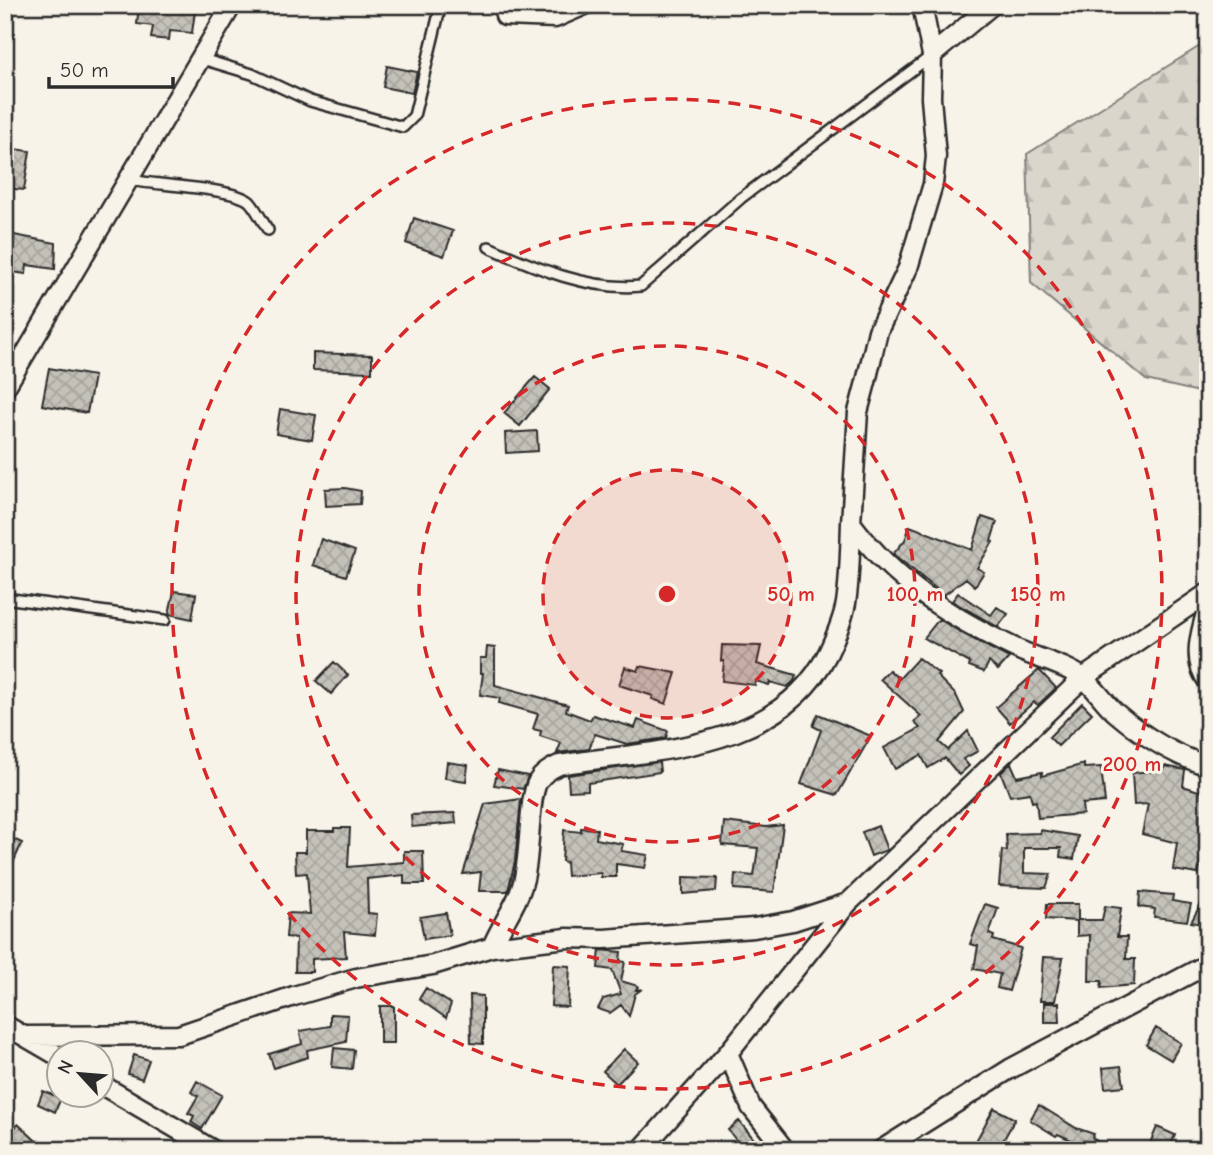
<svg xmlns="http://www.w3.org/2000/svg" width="1213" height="1155" viewBox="0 0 1213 1155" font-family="'Comic Neue',sans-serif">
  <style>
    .forest { fill: url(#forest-firs); stroke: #82807c; stroke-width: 2 }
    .building { fill: url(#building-cross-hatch); stroke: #2b2b2b; stroke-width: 2 }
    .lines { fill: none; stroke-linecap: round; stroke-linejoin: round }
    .service-casing { stroke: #2b2b2b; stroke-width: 14 }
    .minor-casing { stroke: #2b2b2b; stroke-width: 23 }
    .service { stroke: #f7f3e8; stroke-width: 9 }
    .minor { stroke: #f7f3e8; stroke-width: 18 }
    .ring { fill: none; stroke: #d62828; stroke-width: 3.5; stroke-dasharray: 12 9 }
    .centre { fill: #d62828; stroke: #f7f3e8; stroke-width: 3.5 }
    .ring-label { font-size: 21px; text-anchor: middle; font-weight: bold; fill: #d62828; stroke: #f7f3e8; stroke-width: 6; stroke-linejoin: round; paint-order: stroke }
  </style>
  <defs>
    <pattern id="forest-firs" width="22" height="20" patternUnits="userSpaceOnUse" patternTransform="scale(1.75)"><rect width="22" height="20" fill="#dad6cc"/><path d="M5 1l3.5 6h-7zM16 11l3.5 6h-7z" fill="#bbb8af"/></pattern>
    <pattern id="building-cross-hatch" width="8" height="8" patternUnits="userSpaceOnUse" patternTransform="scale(1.75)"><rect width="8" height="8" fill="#c4c1b9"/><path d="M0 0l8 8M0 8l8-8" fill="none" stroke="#a9a69f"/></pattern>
  </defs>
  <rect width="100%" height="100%" fill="#f7f3e8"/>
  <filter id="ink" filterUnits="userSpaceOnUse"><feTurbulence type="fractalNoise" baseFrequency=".0143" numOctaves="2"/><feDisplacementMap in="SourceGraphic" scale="14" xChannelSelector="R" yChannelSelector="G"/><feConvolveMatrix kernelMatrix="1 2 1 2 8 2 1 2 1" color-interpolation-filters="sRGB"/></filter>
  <g filter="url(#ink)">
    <!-- forest -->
    <path class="forest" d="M1208,41V394L1146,380L1031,283L1027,154Z"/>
    <!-- building -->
    <path class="building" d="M139,5H175L174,8L195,11L192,33L170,31L169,40L151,38L153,26L137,24Z
      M387,66L417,72L412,93L383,87Z
      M5,148L30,151L24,190L5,188Z
      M414,218L453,231L444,256L406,243Z
      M9,234L56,243L55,269L27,265L26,274L5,271V236Z
      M313,353L372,355V372L313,370Z
      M49,368L94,376L87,413L42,405Z
      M535,377L550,389L520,426L504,413Z
      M280,409L316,415L312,440L276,434Z
      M537,431L538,451L506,453L505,433Z
      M345,488L361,491L360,504L326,506L325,489Z
      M982,517L997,522L991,541L993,542L977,568L984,572L975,586L966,578L944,595L893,554L905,540L910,526L972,550Z
      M321,539L355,551L346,576L313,565Z
      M174,591L196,594L192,619L169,614Z
      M958,593L991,615L997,607L1008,614L998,627L952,601Z
      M939,619L965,635L1009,658L998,670L989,662L984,672L969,666L970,663L924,638Z
      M722,645L761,646L757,664L796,675L794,681L787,687L770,682L769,685L756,681L755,685L722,681L724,661H721Z
      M487,647L495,648V685L568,705L566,711L590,720L593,715L635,728L638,720L668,731L666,738L627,744L595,734L589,749L557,753L561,743L540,736L541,731L533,729L538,714L499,703L500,698L480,695L483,673H480V658H486Z
      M918,658L939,674L937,676L956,695L964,712L939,742L948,750L968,731L978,751L963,759L969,766L959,775L945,758L928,768L921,755L895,769L884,748L920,728L914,722L921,716L880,679L889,670L899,679Z
      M334,662L348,675L331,694L316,681Z
      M640,666L676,673L666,704L652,699L653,696L619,685L625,667L638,671Z
      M1039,670L1056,688L1038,705L1034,702L1010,723L996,707Z
      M1082,703L1092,713L1058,746L1049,737Z
      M818,714L871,736L837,795L801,784L821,730L813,726Z
      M447,762L468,765L466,781L445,778Z
      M659,762L660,772L588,783V790L569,791L568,775Z
      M1011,763L1017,777L1042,772V776L1084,764V768L1101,767L1105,802L1082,804L1083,814L1038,818L1036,801L1032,802L1030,793L1010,796L1001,773Z
      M1165,766L1185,770L1183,786L1208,794V831L1198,874L1173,870L1177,843L1142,834L1148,804L1134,805L1132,773L1164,770Z
      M498,770L528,776L523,789L494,785Z
      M521,799L515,861L508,891H479L481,872L463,874L485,804Z
      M455,813L456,823L412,827L411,815Z
      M724,822L766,827L783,825L774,892L734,889L735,874L754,876L758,848L722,845Z
      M878,826L887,850L871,856L862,832Z
      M334,828H350L348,867L404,862V851H423L424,884H404V875L367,879L368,913L377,914L375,935L344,932L346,957L312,959V972H295L296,938L286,937L288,913L310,914L307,873L296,874L295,852H306V831H334Z
      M581,828L597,829L596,839L623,844L621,851L648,855L645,868L616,864V877H601V873L567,876L566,862L562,861L564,830L581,832Z
      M1040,830L1078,836L1074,859L1060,857L1061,848H1024V873L1051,874L1046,888L999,886L1002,850L1007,851L1006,834L1040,833Z
      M11,838L22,843L5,881V850Z
      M683,877L717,878L716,891L683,894Z
      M1208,891V925L1191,922Z
      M1140,892L1173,895L1172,901L1191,904L1187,921L1154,917L1155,909L1139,907Z
      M985,904L998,908L989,934L994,936L993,940L1021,948L1009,991L997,988L1000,974L974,969L978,946L970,944Z
      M1047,904H1078V920H1102L1105,906L1121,908L1117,937H1127L1126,959H1135L1134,985L1101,988L1102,981H1089L1090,935L1077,936V921L1046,919Z
      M446,913L450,935L424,939L420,917Z
      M600,950L621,952L620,961L625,962L621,981L638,986L636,990L642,989L635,994L629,1016L621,1005L610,1013L598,1009L603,999L621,994L612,970L598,968Z
      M1043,957L1063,958L1055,1001H1040Z
      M553,965L570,966L568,1007L551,1006Z
      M426,988L451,1004L446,1018L419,999Z
      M470,995L483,996V1044L471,1043Z
      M1044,1003H1059L1060,1022H1044Z
      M380,1006H394V1043H380Z
      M330,1014L348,1015L346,1042L307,1050L308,1057L274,1068L269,1054L302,1044L300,1031L330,1026Z
      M1156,1028L1181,1043L1171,1060L1146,1045Z
      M334,1048L354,1050L352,1069L332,1067Z
      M624,1049L638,1062L617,1084L603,1071Z
      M134,1055L149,1060L142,1079L128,1074Z
      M1121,1066L1124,1086L1105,1088L1103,1068Z
      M197,1081L222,1095L202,1129L191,1122L194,1116L188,1113L198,1096L191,1092Z
      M43,1091L61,1098L55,1112L38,1104Z
      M1039,1105L1076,1128L1094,1134L1092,1138L1106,1146L1104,1150H1093L1058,1134L1056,1136L1030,1120Z
      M994,1108L1015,1119L998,1150H971Z
      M739,1121L763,1150H744L728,1130Z
      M18,1124L46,1150H26L9,1135Z
      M1157,1127L1175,1135L1169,1150H1147Z"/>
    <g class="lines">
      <defs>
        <path id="service" d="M202,59L252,74L310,101L403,127L414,116L441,5
          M129,180C154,185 236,188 250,202C257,210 262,221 268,230
          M489,247C535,268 590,291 641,286L741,198L931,56
          M5,598L165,620"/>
        <path id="minor" d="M922,5L932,55L931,98L936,156L933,184L908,268L878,331L866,382L858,412L851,523C898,585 950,617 1019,650C1039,659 1065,665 1083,678C1095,687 1104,703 1116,713C1143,736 1174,755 1208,766
          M505,16L555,18L585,5
          M932,55L992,5
          M5,388L232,5
          M1208,607C1201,630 1191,661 1208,681
          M492,947C500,927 515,907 521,889C532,860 527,800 538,781C543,773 550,769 559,765C654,749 778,752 828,653C835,638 843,620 846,603C850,577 850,549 851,523
          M5,1025L60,1057
          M26,1036L179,1035L294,996L356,978L433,965L492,947L567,938L604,939L754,928L793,921L848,903
          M728,1053L751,1107L785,1150
          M102,1085L213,1150
          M641,1150L728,1053L848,903L1083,678L1208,593
          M881,1150L1010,1069L1208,964"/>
      </defs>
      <!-- service casing -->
      <use href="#service" class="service-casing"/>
      <!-- minor casing -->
      <use href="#minor" class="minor-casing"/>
      <!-- service -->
      <use href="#service" class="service"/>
      <!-- minor -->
      <use href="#minor" class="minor"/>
    </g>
  </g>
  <!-- distance rings -->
  <circle cx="667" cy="594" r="124" fill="#d62828" fill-opacity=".12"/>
  <g class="ring">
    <circle cx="667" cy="594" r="124"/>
    <circle cx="667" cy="594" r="248"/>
    <circle cx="667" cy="594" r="371"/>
    <circle cx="667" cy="594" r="495"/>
  </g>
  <circle cx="667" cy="594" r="10" class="centre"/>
  <g class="ring-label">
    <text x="791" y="601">50 m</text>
    <text x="915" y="601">100 m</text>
    <text x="1038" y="601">150 m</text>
    <text x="1132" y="771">200 m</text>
  </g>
  <!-- margin -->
  <rect width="1213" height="1155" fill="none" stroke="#f7f3e8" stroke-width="28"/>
  <rect x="14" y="14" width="1185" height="1127" fill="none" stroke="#2b2b2b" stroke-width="2.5" filter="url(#ink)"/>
  <!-- north arrow -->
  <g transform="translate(80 1074) rotate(296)"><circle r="33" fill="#f7f3e8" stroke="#a5a39c" stroke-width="2"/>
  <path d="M0-5L12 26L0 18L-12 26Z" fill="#2b2b2b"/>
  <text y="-10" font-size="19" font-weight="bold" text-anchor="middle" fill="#2b2b2b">N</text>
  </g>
  <!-- scale -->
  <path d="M49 77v10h124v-10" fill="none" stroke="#2b2b2b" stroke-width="3.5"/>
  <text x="60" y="77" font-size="21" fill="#2b2b2b" stroke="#f7f3e8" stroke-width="5" paint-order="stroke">50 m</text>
</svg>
